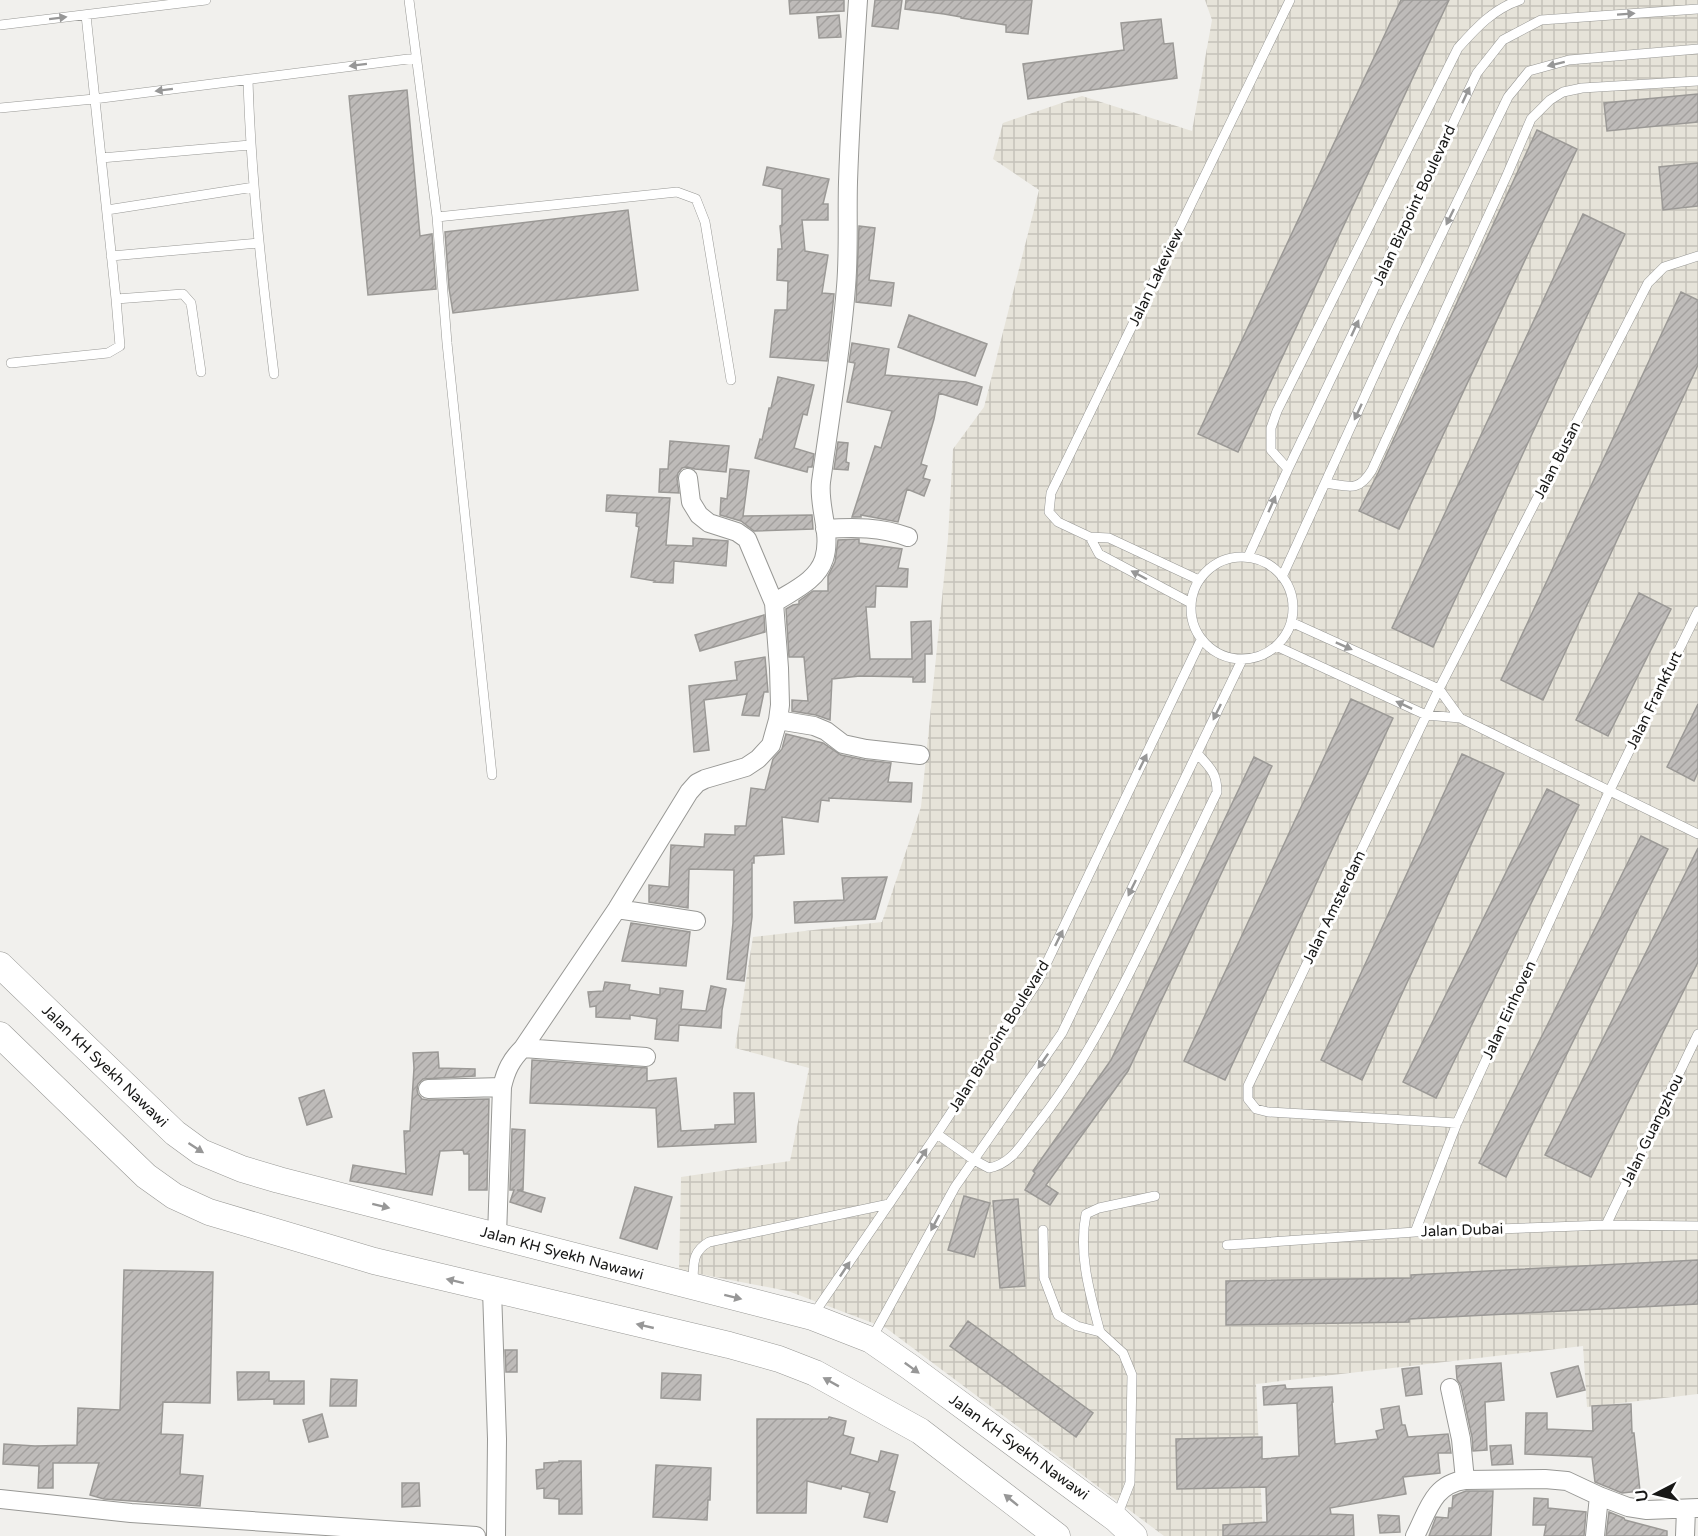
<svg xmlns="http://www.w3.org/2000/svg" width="1698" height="1536" viewBox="0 0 1698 1536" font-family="'Varela Round',sans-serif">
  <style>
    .industrial { fill: url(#industrial-grid) }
    .building { fill: url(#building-hatch); stroke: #9b9996; stroke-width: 1.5 }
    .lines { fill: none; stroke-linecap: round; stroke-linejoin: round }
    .service-casing { stroke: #989895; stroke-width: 10 }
    .minor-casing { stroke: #989895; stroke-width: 20 }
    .secondary-casing { stroke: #989895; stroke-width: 27 }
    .service { stroke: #fff; stroke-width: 9 }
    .minor { stroke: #fff; stroke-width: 18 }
    .secondary { stroke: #fff; stroke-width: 26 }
    .oneway { fill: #979797 }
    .labels { text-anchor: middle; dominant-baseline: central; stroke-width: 6; stroke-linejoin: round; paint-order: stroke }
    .street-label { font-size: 15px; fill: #181817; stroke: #fff }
  </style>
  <defs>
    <pattern id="industrial-grid" width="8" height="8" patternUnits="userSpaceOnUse" patternTransform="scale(1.5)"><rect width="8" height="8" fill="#e6e3d9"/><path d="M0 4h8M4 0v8" fill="none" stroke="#c5c2ba"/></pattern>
    <pattern id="building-hatch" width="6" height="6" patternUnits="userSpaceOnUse" patternTransform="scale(1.5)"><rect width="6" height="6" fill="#bebbb9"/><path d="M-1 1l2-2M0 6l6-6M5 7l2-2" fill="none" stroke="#a3a09e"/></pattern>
  </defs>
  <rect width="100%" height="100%" fill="#f1f0ed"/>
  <!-- industrial -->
  <path class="industrial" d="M1205,0H1698V1394L1587,1407L1583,1346L1256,1384L1263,1536H1164L886,1328L788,1291L679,1270L681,1177L790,1161L809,1068L735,1048L753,937L882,922L921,807L948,538L953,449L984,407L1039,190L993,159L1003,123L1082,96L1192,131L1212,20Z"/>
  <!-- building -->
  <path class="building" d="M789,0H844V11L790,14Z
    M875,0H902L898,29L872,26Z
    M906,0H1032L1028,34L1006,32V25L961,18V17L944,14L905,9Z
    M1401,0H1449L1238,452L1198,434Z
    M839,15L841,37L819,38L817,17Z
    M1161,19L1164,44L1173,43L1177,78L1028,99L1023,64L1124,50L1121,23Z
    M407,90L420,236L432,234L436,289L368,295L349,96Z
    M1698,94V122L1607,131L1604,103Z
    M1537,130L1577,149L1399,529L1359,511L1378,473Z
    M1698,163V206L1663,210L1659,167Z
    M767,167L829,179L823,204H828V220H802L805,251L828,255L822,293L834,294L827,361L770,357L775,310H787L788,281L777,280L778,249H782L780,226L782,225V189L763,185Z
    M628,210L638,290L453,313L449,288L445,232Z
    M1583,214L1625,234L1433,647L1392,628Z
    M859,226L875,228L869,280L894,283L891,306L856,302Z
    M1681,292L1698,300V365L1543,700L1501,680Z
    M909,315L987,344L975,376L898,347Z
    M852,343L889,349L885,375L966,382L982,387L977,405L939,393L934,419L921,464L927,466L923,478L930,480L924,496L907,489L898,522L861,515V517H852L875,446L881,448L892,411L847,402L855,363L849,362Z
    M778,377L814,385L807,415L803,414L794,448L814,454L812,467H808L807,472L755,458L760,439L762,440L769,408H771Z
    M670,441L729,446L726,472L695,469L687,467L682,468L678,473L677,479L679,493L659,492L660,469H668Z
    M838,442L848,443L846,462L849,463L848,470L834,469Z
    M730,469L749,471L743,516L812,515L813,529L754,531L741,521L720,515L721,498L727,499Z
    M607,495L670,498L666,545L693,546V538L728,541L726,566L674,561L673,583L654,582L655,581L631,577L639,527L636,526L637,513L606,511Z
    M859,539V543L902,549L898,568L908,569L907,587L876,586L875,607H866L870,659H912L911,622L931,621L932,654H925V682H913V677L860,676L832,679L830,720L816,715L792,711V700L808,701L804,657H789L786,609L793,605L799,604V601L813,591H828V576L835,562L838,540Z
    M1639,593L1671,609L1608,736L1576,720Z
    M764,615L765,632L700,651L695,635Z
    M765,657L768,692H764L759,716L742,715L747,694L704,700L709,750L694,752L689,686L737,680L735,662Z
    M1351,699L1393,718L1225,1080L1184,1061Z
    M1698,704V772L1694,781L1667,767Z
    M786,734L823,743L841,755L865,760L891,763L888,782L912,783L911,802L829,798V801L821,800L818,822L782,817L784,854L754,856V863H752V917L744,981L727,979L733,923L734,870L689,869L688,908L649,902V885L669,887L671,845L704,847L705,834L735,835V826H746L751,788L765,790L773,759L782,749Z
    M1462,754L1504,773L1362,1080L1321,1060Z
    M1254,757L1272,766L1128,1071L1046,1185L1058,1193L1050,1205L1025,1190L1035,1173L1033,1171L1111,1060Z
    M1547,789L1579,805L1436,1098L1403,1082Z
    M1641,836L1668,849L1506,1177L1479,1163Z
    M1698,848V962L1591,1177L1545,1155Z
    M887,877L875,919L795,923L794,902L844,900L842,878Z
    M631,923L690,932L686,966L622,961Z
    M605,982L630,985L629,990L660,995V988L683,991L681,1009L706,1011L711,986L726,989L722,1010L721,1028L679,1025L678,1041L655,1039L657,1019L630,1015V1019L596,1017V1006L590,1007L588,992L603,991Z
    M438,1052L439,1068L475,1069V1076L423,1079L418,1084L417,1090L418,1094L422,1099L428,1100L489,1099L487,1190H469V1154H464L463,1150L440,1151L432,1195L350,1181L353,1165L406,1174L404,1131H410L414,1068L413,1053Z
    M532,1060L647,1068V1081L676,1078L681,1131L715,1129V1125L735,1124L734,1093H754L756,1142L658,1147L656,1108L530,1103Z
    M324,1090L332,1117L307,1125L299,1098Z
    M512,1129L525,1130L523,1190H517L545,1198L541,1212L510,1202L514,1190H510Z
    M635,1187L672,1197L657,1249L620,1238Z
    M964,1196L990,1203L974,1257L948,1250Z
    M1018,1199L1025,1286L1000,1288L993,1201Z
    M1698,1260V1304L1409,1319V1322L1226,1325V1281L1411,1278V1275Z
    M124,1270L213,1272L210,1403L163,1402L161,1434L183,1435L180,1474L203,1476L200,1506L104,1499L90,1495L99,1463H53V1488H38L39,1466L3,1464L4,1444L35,1446L77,1445L78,1408L120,1410Z
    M968,1321L1093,1413L1076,1437L950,1346Z
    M505,1350H517V1372H506Z
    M1501,1363L1504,1400L1485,1402L1487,1450L1473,1451L1472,1437L1461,1386L1457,1379L1456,1366Z
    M1578,1366L1585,1390L1557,1397L1551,1373Z
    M1419,1367L1422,1394L1406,1396L1402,1369Z
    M237,1372H269V1381H304V1404H274V1399L238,1400Z
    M662,1373L701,1375L700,1400L661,1398Z
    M331,1379L357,1380L356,1406H330Z
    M1285,1385L1286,1389L1332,1387L1333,1402H1332L1335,1444L1378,1439L1376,1431L1384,1429L1381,1409L1399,1406L1402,1425H1405L1408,1437L1448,1434L1451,1453H1438L1440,1473L1403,1477L1406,1494L1330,1508L1331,1514L1353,1515L1354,1536H1223V1525L1267,1522L1266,1487L1177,1489L1176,1439L1262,1437V1459L1299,1456L1297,1403L1264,1405L1263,1387Z
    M1631,1404L1632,1433H1634L1640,1491L1622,1493L1595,1482L1592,1457L1525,1454L1526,1413H1547V1429L1593,1431L1592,1406Z
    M322,1414L328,1437L309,1442L303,1420Z
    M829,1417L846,1421L843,1435L854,1438L850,1454L878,1462L881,1451L898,1455L889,1490L895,1492L887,1522L864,1517L870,1493L842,1486L841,1489L807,1481L806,1513H757V1419H828Z
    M1511,1445L1513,1464L1492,1465L1490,1446Z
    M559,1461H581L582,1514H559V1499L544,1498V1488L537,1489L536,1470L544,1469V1463L559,1462Z
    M656,1465L711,1468L710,1500H708L707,1520L653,1517Z
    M402,1483H419L420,1506L402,1507Z
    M1466,1491H1493L1491,1536H1429L1436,1517L1448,1518L1449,1508H1452L1453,1496Z
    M1534,1498L1548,1499V1508L1586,1512L1584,1536H1544L1546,1525H1533Z
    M1609,1512L1624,1518L1625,1520L1667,1531V1536H1606Z
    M1378,1515L1399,1516L1400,1532L1380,1533Z"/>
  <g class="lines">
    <defs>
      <path id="service" d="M409,0L437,217L447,343L492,775
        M0,25L206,0
        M248,80C251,178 262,276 274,374
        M0,108L94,99L416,58
        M101,158L250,145
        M107,210L254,187
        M437,217L677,192L696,199L705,222L731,380
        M111,256L258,243
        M116,299L183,294L191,303L201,372
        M11,363L108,353L120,346L116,299L86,15
        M1288,469L1271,450V428L1277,411L1458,48C1476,28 1493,9 1520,0
        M1325,483C1349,486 1358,493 1372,470L1507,175L1531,119L1550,100L1563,92L1582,88L1698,81
        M1090,537L1099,554L1191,603
        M1248,557L1288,469L1477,73L1503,40L1541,20L1698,9
        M1191 608a51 51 0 1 1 102 0a51 51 0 1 1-102 0Z
        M1282,577L1397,326L1508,97L1529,71L1569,60L1698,49
        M1199,580L1109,538L1090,537L1058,522L1049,512L1051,493L1290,0
        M1291,622L1439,689L1460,718
        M1276,646L1426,715L1460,718L1698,834
        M1457,1123L1268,1112L1256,1109L1248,1099V1086L1439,689L1648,283L1664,267L1698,256
        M937,1134L974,1160L989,1168C1010,1164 1020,1147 1032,1131C1084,1067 1120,993 1156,919C1176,877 1197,834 1217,792C1217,772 1209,767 1197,753
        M1606,1225L1698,1034
        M1043,1230L1044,1278L1058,1315L1077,1326L1100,1332L1123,1353L1132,1375L1130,1483L1117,1516
        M1415,1232L1457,1123L1610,790L1698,611
        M1227,1245L1415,1232L1606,1225L1698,1226
        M693,1283C694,1265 691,1252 709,1242L889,1204
        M813,1315L937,1134L1038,981L1201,640
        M1100,1332C1090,1294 1078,1254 1086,1214L1099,1208L1155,1196
        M872,1338L955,1187L1062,1033L1242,660"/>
      <path id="minor" d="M825,529C854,527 881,527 908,537
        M774,603C792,591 817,581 824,559C832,534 818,507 821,482C830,417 841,352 846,287C849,253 847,217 848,182C850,121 854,61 858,0
        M778,720L814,726L826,731L843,744L866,749L920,755
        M617,909L696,921
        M523,1048L646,1057
        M428,1089L502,1087
        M497,1236L502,1087C506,1070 511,1060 523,1048L617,909L689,792L697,783L705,779L746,767L758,759L771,745L778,720L780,705L779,668L774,603L747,539L737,532L709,523L699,515L691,502L688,478
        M492,1290L497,1439L496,1536
        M1450,1388L1461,1439L1465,1480
        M0,1499L131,1513L476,1536
        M1415,1536C1428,1511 1433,1484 1465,1480L1545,1479L1567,1481L1599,1496L1628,1507L1647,1510L1698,1508
        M1595,1536L1599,1496
        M1685,1536L1686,1509"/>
      <path id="secondary" d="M0,965L175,1133L201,1152L242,1169L279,1180L812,1317L871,1340L910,1367L1116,1519L1134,1536
        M0,1035L146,1176L174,1196L209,1212L374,1261L729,1345L779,1359L815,1373L920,1431L1057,1536"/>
    </defs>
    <!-- service casing -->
    <use href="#service" class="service-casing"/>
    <!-- minor casing -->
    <use href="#minor" class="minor-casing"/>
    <!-- secondary casing -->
    <use href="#secondary" class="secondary-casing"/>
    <!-- service -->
    <use href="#service" class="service"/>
    <!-- minor -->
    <use href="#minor" class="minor"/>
    <!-- secondary -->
    <use href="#secondary" class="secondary"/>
  </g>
  <!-- one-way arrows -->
  <defs><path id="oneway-solid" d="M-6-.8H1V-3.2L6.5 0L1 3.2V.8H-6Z" transform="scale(1.5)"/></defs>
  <g class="oneway">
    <use href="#oneway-solid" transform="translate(1626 14) rotate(-4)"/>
    <use href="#oneway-solid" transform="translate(58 18) rotate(-7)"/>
    <use href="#oneway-solid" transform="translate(1556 64) rotate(166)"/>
    <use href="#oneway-solid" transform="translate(358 65) rotate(173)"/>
    <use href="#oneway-solid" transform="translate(164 90) rotate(173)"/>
    <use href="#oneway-solid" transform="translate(1466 95) rotate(-65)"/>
    <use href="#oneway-solid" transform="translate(1450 217) rotate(116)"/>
    <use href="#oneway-solid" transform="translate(1355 328) rotate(-65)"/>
    <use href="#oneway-solid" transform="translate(1358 412) rotate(115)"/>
    <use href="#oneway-solid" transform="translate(1272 504) rotate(-66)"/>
    <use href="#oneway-solid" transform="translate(1139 575) rotate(-152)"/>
    <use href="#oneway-solid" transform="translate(1344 646) rotate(24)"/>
    <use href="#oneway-solid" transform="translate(1404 705) rotate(-155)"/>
    <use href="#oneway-solid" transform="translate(1217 712) rotate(116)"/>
    <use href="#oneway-solid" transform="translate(1143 762) rotate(-64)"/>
    <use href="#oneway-solid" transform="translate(1132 888) rotate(116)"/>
    <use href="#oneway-solid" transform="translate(1059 938) rotate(-64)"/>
    <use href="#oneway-solid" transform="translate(1043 1061) rotate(125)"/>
    <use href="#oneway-solid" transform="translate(196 1148) rotate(33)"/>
    <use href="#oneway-solid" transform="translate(922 1156) rotate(-56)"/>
    <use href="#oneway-solid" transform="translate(381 1206) rotate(14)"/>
    <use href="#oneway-solid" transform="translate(935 1223) rotate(118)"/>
    <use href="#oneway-solid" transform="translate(845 1269) rotate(-56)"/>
    <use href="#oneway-solid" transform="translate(455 1281) rotate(-166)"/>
    <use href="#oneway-solid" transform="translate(733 1297) rotate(14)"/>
    <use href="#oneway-solid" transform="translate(645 1326) rotate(-167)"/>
    <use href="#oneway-solid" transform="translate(912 1368) rotate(36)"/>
    <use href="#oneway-solid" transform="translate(831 1382) rotate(-151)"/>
    <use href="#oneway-solid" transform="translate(1011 1500) rotate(-141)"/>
  </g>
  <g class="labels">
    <!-- street labels -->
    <g class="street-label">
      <text transform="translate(1414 205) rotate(-65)">Jalan Bizpoint Boulevard</text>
      <text transform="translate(1156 277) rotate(-64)">Jalan Lakeview</text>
      <text transform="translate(1557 460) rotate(-63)">Jalan Busan</text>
      <text transform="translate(1654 700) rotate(-64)">Jalan Frankfurt</text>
      <text transform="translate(1334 907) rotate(-64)">Jalan Amsterdam</text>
      <text transform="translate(1509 1010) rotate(-65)">Jalan Einhoven</text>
      <text transform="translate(999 1036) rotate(-58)">Jalan Bizpoint Boulevard</text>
      <text transform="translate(105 1066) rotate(44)">Jalan KH Syekh Nawawi</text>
      <text transform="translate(1652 1130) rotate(-64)">Jalan Guangzhou</text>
      <text transform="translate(1462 1230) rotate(-2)">Jalan Dubai</text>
      <text transform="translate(562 1253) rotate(15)">Jalan KH Syekh Nawawi</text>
      <text transform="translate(1019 1447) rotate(36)">Jalan KH Syekh Nawawi</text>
    </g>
  </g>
  <!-- north arrow -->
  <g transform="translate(1656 1494) rotate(263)" stroke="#ffffff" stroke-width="4.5" paint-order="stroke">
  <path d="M0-4.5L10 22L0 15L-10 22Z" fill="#181817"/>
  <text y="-9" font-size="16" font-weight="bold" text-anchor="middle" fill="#181817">U</text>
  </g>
</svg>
